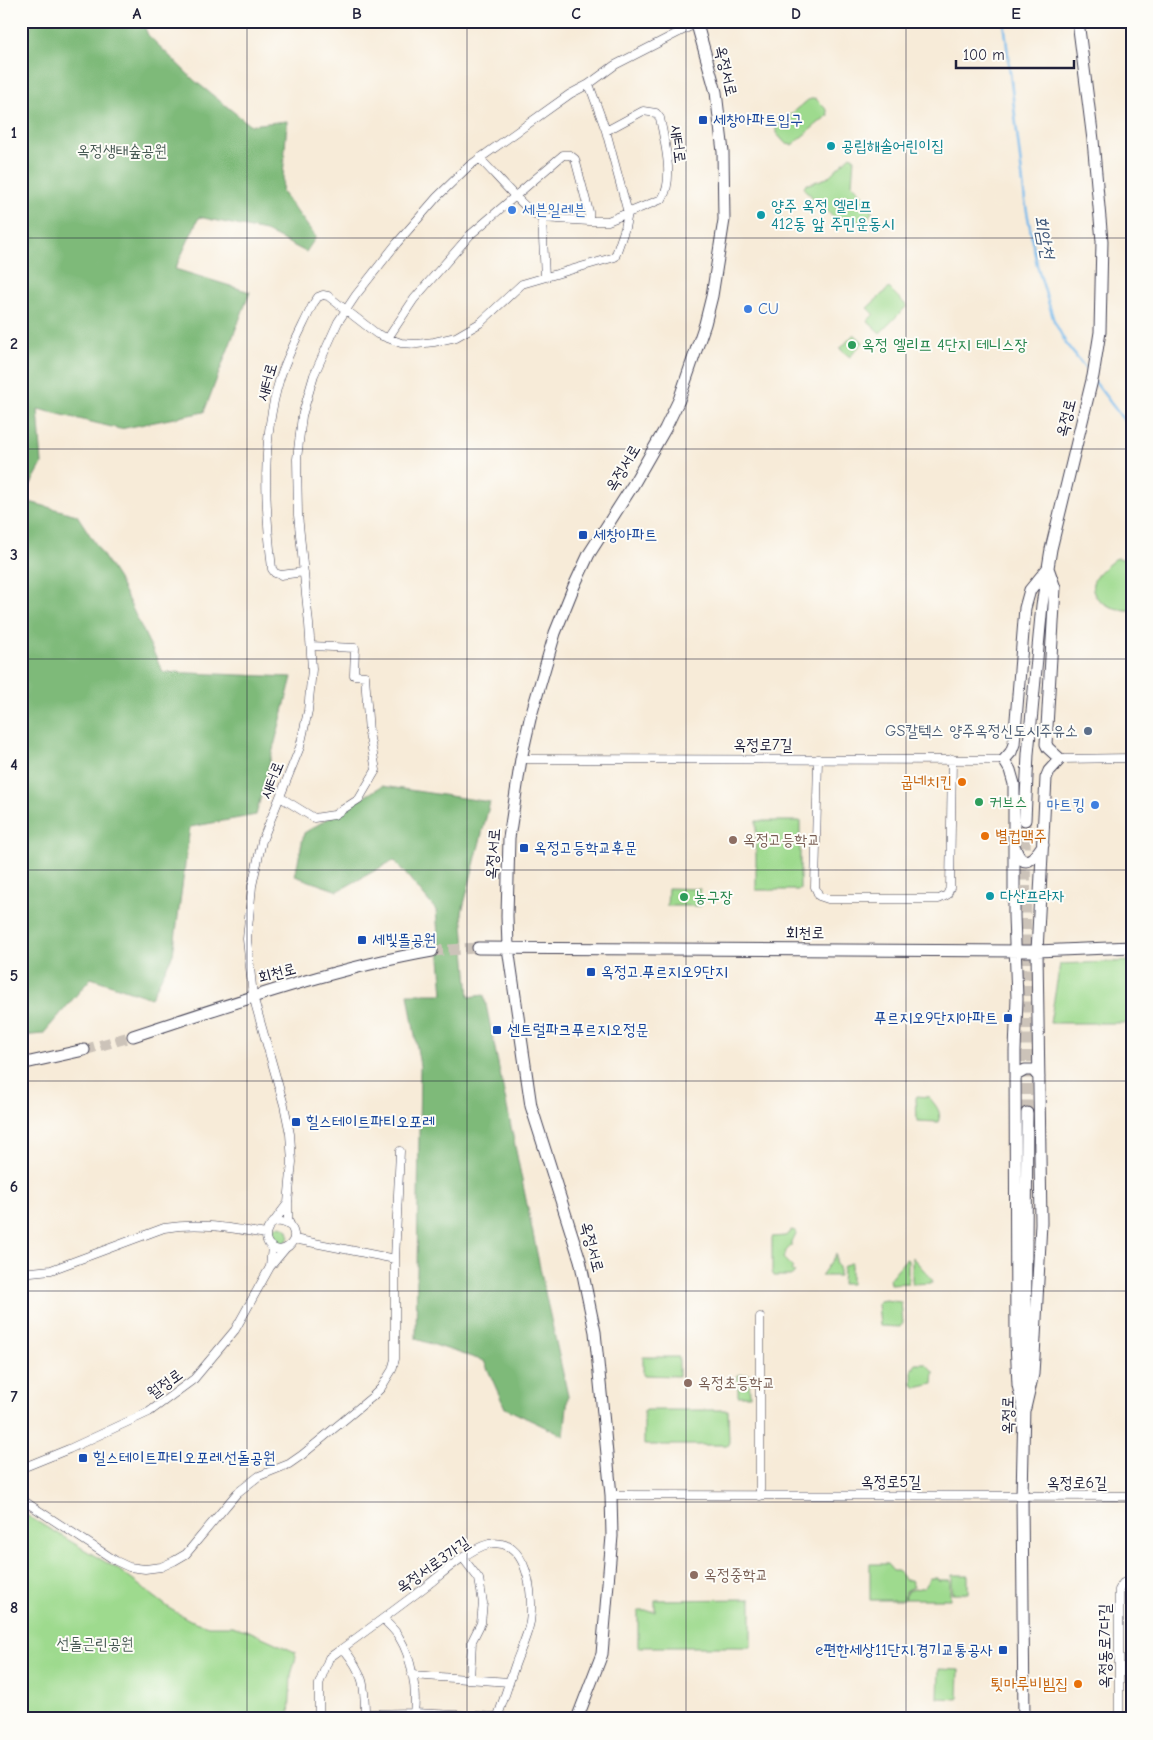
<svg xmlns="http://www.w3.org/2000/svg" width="1153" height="1740" viewBox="0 0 1153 1740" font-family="'Comic Neue','Poor Story',sans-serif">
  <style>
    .green { fill: #9eda8e; stroke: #607e64 }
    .forest { fill: #7eba79; stroke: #506e5a }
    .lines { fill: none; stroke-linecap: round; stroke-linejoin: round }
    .stream { stroke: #76b9ec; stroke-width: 2.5 }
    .secondary-tunnel { stroke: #ccc3b9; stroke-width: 11; stroke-dasharray: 11 5.5; stroke-linecap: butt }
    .street-casing { stroke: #424053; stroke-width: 9 }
    .secondary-casing { stroke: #424053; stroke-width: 13 }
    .street { stroke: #fff; stroke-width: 8 }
    .secondary { stroke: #fff; stroke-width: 11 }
    .grid { fill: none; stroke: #22223b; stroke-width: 1; stroke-opacity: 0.55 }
    .transit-dot { fill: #1a4fb4; stroke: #fdfcf7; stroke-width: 2 }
    .culture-dot { fill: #0f9aa8; stroke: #fdfcf7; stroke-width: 2 }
    .shop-dot { fill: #3f7fe0; stroke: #fdfcf7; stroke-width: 2 }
    .leisure-dot { fill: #2e9e5b; stroke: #fdfcf7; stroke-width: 2 }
    .service-dot { fill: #5c6f8a; stroke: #fdfcf7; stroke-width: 2 }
    .food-dot { fill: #e8710a; stroke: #fdfcf7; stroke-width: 2 }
    .education-dot { fill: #8d6e63; stroke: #fdfcf7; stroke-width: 2 }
    .labels { text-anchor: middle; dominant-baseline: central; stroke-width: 4; stroke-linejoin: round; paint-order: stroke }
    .street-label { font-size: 16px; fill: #22223b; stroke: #fdfcf7 }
    .transit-label { font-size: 16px; fill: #164399; stroke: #fdfcf7; text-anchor: start }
    .culture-label { font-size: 16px; fill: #0d838f; stroke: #fdfcf7; text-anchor: start }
    .park-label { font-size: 16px; fill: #475954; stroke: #fdfcf7 }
    .shop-label { font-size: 16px; fill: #366cbe; stroke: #fdfcf7; text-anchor: start }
    .leisure-label { font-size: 16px; fill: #27864d; stroke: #fdfcf7; text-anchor: start }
    .service-label { font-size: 16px; fill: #4e5e75; stroke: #fdfcf7; text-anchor: end }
    .food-label { font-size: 16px; fill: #c56008; stroke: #fdfcf7; text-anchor: end }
    .education-label { font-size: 16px; fill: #785e54; stroke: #fdfcf7; text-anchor: start }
    .water-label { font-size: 18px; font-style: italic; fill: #3f5779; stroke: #fdfcf7 }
    .neatline { fill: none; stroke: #22223b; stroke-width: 2 }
    .grid-label { font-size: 16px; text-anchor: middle; font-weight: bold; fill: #22223b }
  </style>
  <rect width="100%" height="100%" fill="#fdfcf7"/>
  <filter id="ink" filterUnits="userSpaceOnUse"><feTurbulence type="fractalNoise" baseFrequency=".02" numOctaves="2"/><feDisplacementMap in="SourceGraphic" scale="10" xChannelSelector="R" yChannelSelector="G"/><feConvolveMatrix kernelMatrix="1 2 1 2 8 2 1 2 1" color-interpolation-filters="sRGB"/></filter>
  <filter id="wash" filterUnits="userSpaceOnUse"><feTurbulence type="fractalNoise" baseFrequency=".0096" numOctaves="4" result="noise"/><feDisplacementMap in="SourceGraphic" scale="20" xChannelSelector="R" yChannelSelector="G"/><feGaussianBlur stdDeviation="1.12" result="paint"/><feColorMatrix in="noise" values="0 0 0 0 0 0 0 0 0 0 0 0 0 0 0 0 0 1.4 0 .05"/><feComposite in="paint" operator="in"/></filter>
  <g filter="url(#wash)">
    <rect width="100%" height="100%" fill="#f7ebd8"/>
    <!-- green -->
    <path class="green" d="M815,98L827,110L828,115L792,145L786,144L776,133V127L808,100Z
      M850,156L854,158L852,184L870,202L872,212C868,221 855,224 845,223L840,218L835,219L804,189L805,185L827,178Z
      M889,288L907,306L880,333L867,321L874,314L867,308Z
      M854,334L863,342L850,357L840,349Z
      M1118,558C1122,559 1127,559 1129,563C1134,571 1133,601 1131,610C1116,611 1089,602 1093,583C1096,573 1108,565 1115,559Z
      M756,821H800V890H756Z
      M668,888L700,889L701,906H667Z
      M1132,961V1023H1050L1060,964Z
      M917,1096L929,1097C935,1105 943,1112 938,1122L917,1121L916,1098Z
      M271 1235a9 9 0 1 1 18 0a9 9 0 1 1-18 0Z
      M791,1230L796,1231V1235L791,1241V1246L786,1251L785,1255L783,1258L793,1268L791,1270L795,1273L790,1276H774L772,1272V1237L785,1236L790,1233Z
      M836,1254V1264L839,1267V1276H821Z
      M912,1257L932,1279V1283L912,1284Z
      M906,1259L908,1260V1283L890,1284L889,1279Z
      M851,1262V1284H842L843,1267Z
      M885,1300L901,1302L903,1323L900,1327L880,1326L878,1304L880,1301Z
      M643,1357H679V1376L643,1375Z
      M915,1364H926L934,1372L933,1384L916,1388L915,1386L912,1385V1368H914Z
      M749,1374L750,1396H738V1375Z
      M644,1410H728L729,1445H644Z
      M21,1512L119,1570L172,1610L190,1620L208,1626H232L249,1631L295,1652L296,1657L291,1675L289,1719H21Z
      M870,1564H887L893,1571H898L905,1580H911L914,1587L905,1591L904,1600H870Z
      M952,1575H968V1593H952Z
      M930,1578H937L938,1580H950V1599H905L907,1591L924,1587Z
      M751,1599V1647H638V1611H655V1600Z
      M939,1669L959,1670L958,1699L938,1698Z"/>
    <!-- forest -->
    <path class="forest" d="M32,21H142L148,35L195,81L250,125L287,121L282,192L316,237L306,252L265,231L199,217L175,269L250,292L204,412L120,429L38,409L42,464L22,500L77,515L118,579L163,672L292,677L256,815L190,827L173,954L151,998L91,978L43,1034L21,1036V71Z
      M382,786L490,802L462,912L469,997L484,995L546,1297L568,1396L564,1436L505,1408L484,1361L416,1339L420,1066L408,994H443L436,910L394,860L338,891L295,876L304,833Z"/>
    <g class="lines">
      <!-- stream -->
      <path class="stream" d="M1004,21L1025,201L1037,265L1054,321L1067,345L1089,373
        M1095,382L1132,431"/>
    </g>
  </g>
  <g filter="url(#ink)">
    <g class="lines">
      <!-- secondary-tunnel -->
      <path class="secondary-tunnel" d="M1025,820L1027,1113
        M432,951L478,948
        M84,1050L133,1036"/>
      <defs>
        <path id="street" d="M542,218L545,277
          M589,221H608L662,199C675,179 664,140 660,118L656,113L643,111L606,131
          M388,338L414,299L470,235L563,155H570L575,159L589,212V221L542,218C525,211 494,172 479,158
          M304,572L281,575L275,573L272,569C265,505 261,440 280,378C288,353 302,328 313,304L318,297L323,295L328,296L377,334L401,343L417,344L434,342L456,337L480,323L522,284L615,257L625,228L628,213L606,131L589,84
          M521,759L1004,760
          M818,759L815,887L819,896L828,899H939L947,895L950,888L952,759
          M1060,759L1132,758
          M280,797L314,818L334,815L359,799L376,770L369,733L365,676L354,675L355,648L311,646
          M288,1203L292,1162L290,1134L284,1105L253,996L247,939L252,886L262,841L300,747L308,711L312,669L309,624L298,515L297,459L302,416L314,375L338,322L356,295L397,243L437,197L469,166L570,94L589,84L615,65L697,23
          M273,1223L288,1203C288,1208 288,1214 288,1219C289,1224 293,1228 294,1234C295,1243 285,1252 276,1249C256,1243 269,1210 290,1226
          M294,1239L395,1259
          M272,1247L270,1267L285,1249
          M21,1273L51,1270L164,1228C201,1222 229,1228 266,1234
          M27,1466L69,1449L149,1412L194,1379L235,1330L270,1267
          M611,1495L1132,1496
          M760,1496V1317
          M21,1499L116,1561L129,1567L145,1569L161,1567L174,1561L186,1554L237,1493L259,1476L289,1464L302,1455L372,1397L381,1388L392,1370L395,1359V1259L400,1151
          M463,1558L479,1579L483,1603L481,1623L472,1641L470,1679
          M383,1619C388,1624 395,1630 399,1637C412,1658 417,1689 414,1713
          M343,1648C364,1674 365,1684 365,1717
          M412,1675L509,1682
          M365,1714L414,1713L498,1717
          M319,1719V1684L329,1658C362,1634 396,1609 429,1584C445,1571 469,1549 489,1544C528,1536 534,1596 530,1622C527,1637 520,1651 515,1665C509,1683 503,1701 497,1719
          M1119,1719V1590L1123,1583L1132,1580"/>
        <path id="secondary" d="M1025,820L1028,754L1042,605L1051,549L1093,376L1100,332L1102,241L1093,140L1078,21
          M1015,848C1023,871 1034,859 1043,845
          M478,948L1037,951L1132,947
          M133,1036C231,1004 330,969 432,951
          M21,1064L84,1050
          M1015,1079L1016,1075L1025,1070H1033L1039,1077
          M1025,1382L1027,1113
          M1024,1406L1022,1496L1024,1719
          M1025,1408L1033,1374L1034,1357L1041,1223L1037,951L1046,778L1049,771L1060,759L1048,748L1046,744L1055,588L1048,568
          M1024,1411L1018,1385L1016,1342L1015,1051L1017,999L1014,916V784L1010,770L1004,760L1011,752L1014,744L1025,608L1030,590L1048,568
          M577,1719L602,1654L612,1536L611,1495L595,1332L580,1260L531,1106L508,948L507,916L509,838L521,759L530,719L555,633L574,586L589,554L633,485L665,429L679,400L705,324L712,296L724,220L723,152L716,92L696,21"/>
      </defs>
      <!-- street casing -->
      <use href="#street" class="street-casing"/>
      <!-- secondary casing -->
      <use href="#secondary" class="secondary-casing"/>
      <!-- street -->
      <use href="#street" class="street"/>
      <!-- secondary -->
      <use href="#secondary" class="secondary"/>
    </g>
  </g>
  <!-- grid -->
  <path class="grid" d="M247,21V1719M467,21V1719M686,21V1719M906,21V1719M21,238H1132M21,449H1132M21,659H1132M21,870H1132M21,1081H1132M21,1291H1132M21,1502H1132"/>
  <!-- markers -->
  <g class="transit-dot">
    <rect x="698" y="115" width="10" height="10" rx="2.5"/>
    <rect x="578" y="530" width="10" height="10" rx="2.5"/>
    <rect x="519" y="843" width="10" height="10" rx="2.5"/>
    <rect x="357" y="935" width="10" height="10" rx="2.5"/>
    <rect x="586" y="967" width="10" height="10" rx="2.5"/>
    <rect x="1003" y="1013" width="10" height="10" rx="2.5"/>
    <rect x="492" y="1025" width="10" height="10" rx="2.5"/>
    <rect x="291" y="1117" width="10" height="10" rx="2.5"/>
    <rect x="78" y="1453" width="10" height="10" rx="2.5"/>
    <rect x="998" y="1645" width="10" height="10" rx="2.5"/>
  </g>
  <g class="culture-dot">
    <circle cx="831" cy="146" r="5"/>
    <circle cx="761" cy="215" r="5"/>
    <circle cx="990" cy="896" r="5"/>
  </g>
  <g class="shop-dot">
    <circle cx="512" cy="210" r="5"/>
    <circle cx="748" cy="309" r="5"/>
    <circle cx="1095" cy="805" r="5"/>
  </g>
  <g class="leisure-dot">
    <circle cx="852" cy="345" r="5"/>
    <circle cx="979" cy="802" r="5"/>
    <circle cx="684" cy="897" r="5"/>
  </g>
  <circle class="service-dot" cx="1088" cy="731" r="5"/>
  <g class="food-dot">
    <circle cx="962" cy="782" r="5"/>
    <circle cx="985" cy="836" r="5"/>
    <circle cx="1078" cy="1684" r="5"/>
  </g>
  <g class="education-dot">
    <circle cx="733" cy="840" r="5"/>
    <circle cx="688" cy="1383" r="5"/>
    <circle cx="694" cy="1575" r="5"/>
  </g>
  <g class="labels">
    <!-- street labels -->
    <g class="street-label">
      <text transform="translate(726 71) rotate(77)">옥정서로</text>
      <text transform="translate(678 144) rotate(83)">새터로</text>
      <text transform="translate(267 382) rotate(-74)">새터로</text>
      <text transform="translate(1066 418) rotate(-76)">옥정로</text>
      <text transform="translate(623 468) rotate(-59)">옥정서로</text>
      <text x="763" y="745">옥정로7길</text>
      <text transform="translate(272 780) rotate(-68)">새터로</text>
      <text transform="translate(493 854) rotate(-86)">옥정서로</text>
      <text x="805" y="933">회천로</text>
      <text transform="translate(277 973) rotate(-15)">회천로</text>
      <text transform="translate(592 1247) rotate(75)">옥정서로</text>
      <text transform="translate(165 1384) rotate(-36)">월정로</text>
      <text transform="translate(1008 1415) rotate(-89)">옥정로</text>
      <text x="891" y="1482">옥정로5길</text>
      <text x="1077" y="1483">옥정로6길</text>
      <text transform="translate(433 1565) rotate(-35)">옥정서로3가길</text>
      <text transform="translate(1105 1646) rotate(-90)">옥정동로7다길</text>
    </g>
    <!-- transit labels -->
    <g class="transit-label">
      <text x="713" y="120">세창아파트입구</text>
      <text x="593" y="535">세창아파트</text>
      <text x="534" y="848">옥정고등학교후문</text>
      <text x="372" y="940">세빛뜰공원</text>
      <text x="601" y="972">옥정고.푸르지오9단지</text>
      <text x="998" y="1018" text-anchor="end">푸르지오9단지아파트</text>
      <text x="507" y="1030">센트럴파크푸르지오정문</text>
      <text x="306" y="1122">힐스테이트파티오포레</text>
      <text x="93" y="1458">힐스테이트파티오포레.선돌공원</text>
      <text x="993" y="1650" text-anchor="end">e편한세상11단지.경기교통공사</text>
    </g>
    <!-- culture labels -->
    <g class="culture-label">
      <text x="841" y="146">공립해솔어린이집</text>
      <text x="771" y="206">양주 옥정 엘리프<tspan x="771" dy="18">412동 앞 주민운동시</tspan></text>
      <text x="1000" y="896">다산프라자</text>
    </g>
    <!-- park labels -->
    <g class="park-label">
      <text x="122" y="151">옥정생태숲공원</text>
      <text x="95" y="1644">선돌근린공원</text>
    </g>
    <!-- shop labels -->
    <g class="shop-label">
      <text x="522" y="210">세븐일레븐</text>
      <text x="758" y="309">CU</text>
      <text x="1085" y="805" text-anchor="end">마트킹</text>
    </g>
    <!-- leisure labels -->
    <g class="leisure-label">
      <text x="862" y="345">옥정 엘리프 4단지 테니스장</text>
      <text x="989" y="802">커브스</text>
      <text x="694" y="897">농구장</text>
    </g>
    <!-- service labels -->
    <g class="service-label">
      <text x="1078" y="731">GS칼텍스 양주옥정신도시주유소</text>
    </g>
    <!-- food labels -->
    <g class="food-label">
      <text x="952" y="782">굽네치킨</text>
      <text x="995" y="836" text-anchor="start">별컵맥주</text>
      <text x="1068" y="1684">툇마루비빔집</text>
    </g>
    <!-- education labels -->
    <g class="education-label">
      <text x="743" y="840">옥정고등학교</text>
      <text x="698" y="1383">옥정초등학교</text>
      <text x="704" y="1575">옥정중학교</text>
    </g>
    <!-- water labels -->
    <g class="water-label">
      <text transform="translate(1044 237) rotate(79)">회암천</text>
    </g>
  </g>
  <!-- margin -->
  <rect width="1153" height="1740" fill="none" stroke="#fdfcf7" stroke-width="55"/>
  <!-- scale -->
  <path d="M956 60v8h118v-8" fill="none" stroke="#22223b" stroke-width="2.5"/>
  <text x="963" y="60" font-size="15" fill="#22223b" stroke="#fdfcf7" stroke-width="4" paint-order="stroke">100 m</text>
  <rect x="28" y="28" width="1098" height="1684" class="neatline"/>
  <g class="grid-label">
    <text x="137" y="19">A</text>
    <text x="357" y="19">B</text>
    <text x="576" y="19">C</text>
    <text x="796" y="19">D</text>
    <text x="1016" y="19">E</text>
    <text x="14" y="138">1</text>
    <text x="14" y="349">2</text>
    <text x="14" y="560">3</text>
    <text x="14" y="770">4</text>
    <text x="14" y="981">5</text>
    <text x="14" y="1192">6</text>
    <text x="14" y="1402">7</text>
    <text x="14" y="1613">8</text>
  </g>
</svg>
